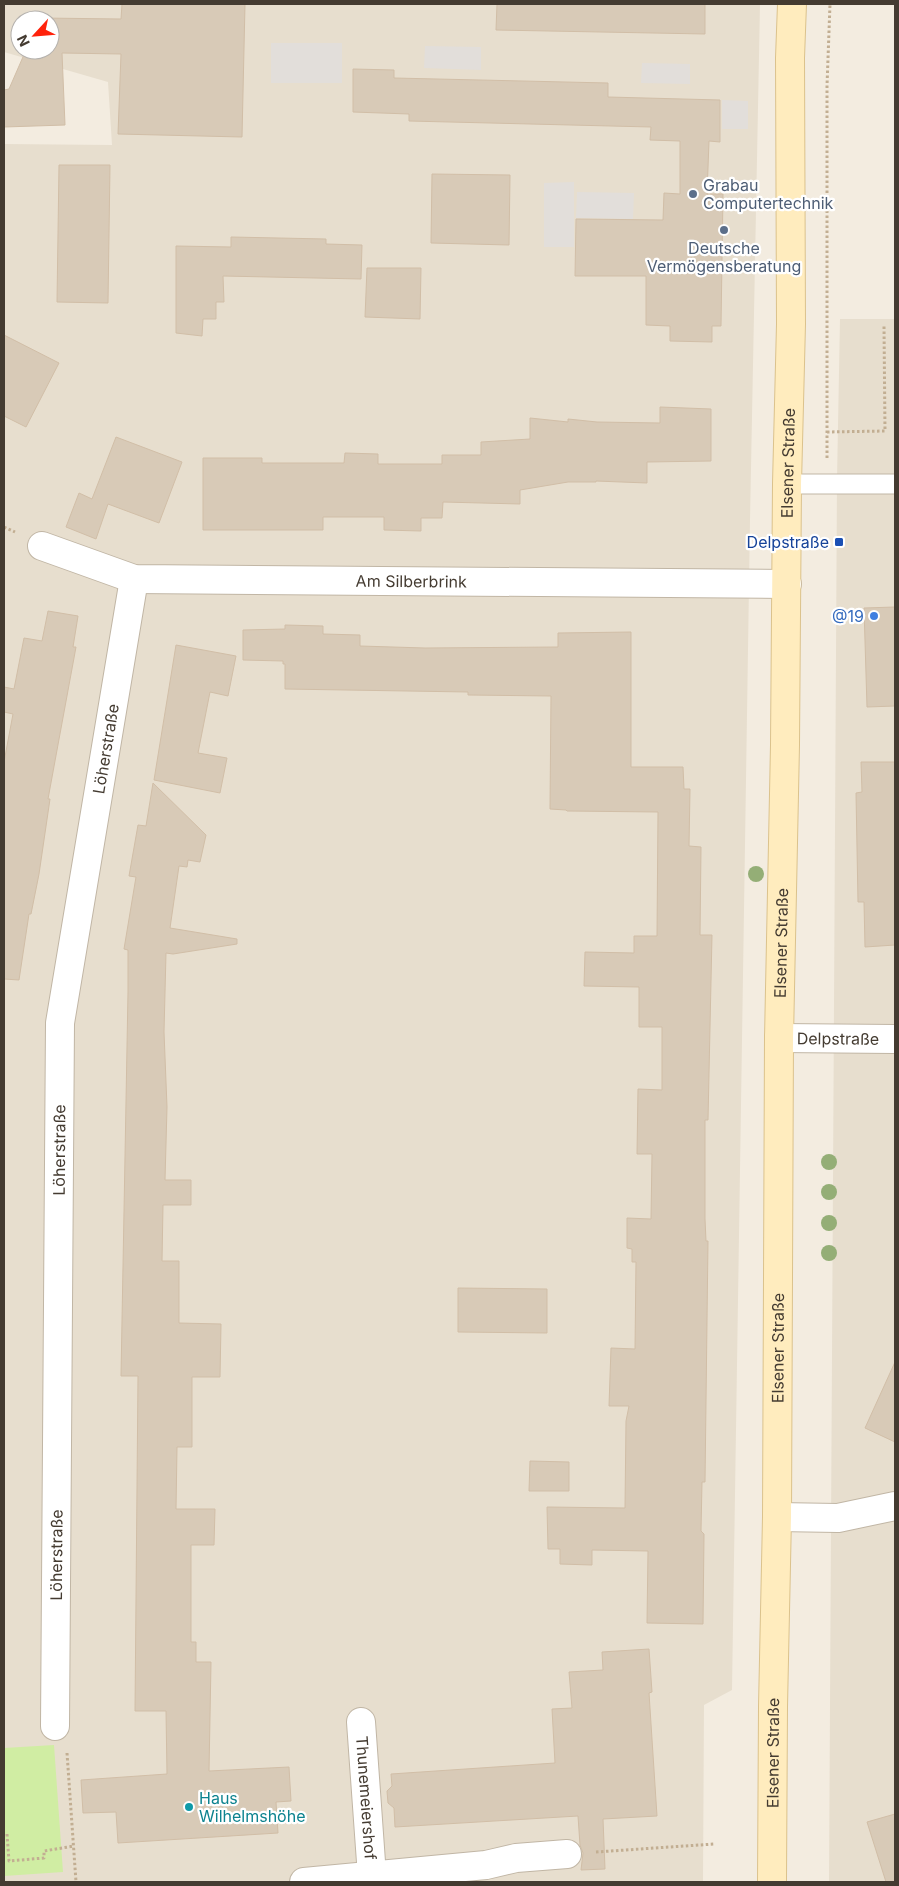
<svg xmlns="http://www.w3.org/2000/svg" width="899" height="1886" viewBox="0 0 899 1886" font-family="Inter,sans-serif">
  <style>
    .residential { fill: #e7dece; fill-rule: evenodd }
    .green { fill: #d0eda3 }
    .parking { fill: #e2deda }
    .building { fill: #d8cab7; stroke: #d1bea7 }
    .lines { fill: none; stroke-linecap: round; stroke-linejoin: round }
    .lane-casing { stroke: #c1b6a5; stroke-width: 21 }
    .street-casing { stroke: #c1b6a5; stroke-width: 30 }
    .secondary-casing { stroke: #dbc28c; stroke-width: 30 }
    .path { stroke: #c2ae92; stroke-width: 3; stroke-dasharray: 2.5 2.5; stroke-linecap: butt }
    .lane { stroke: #fff; stroke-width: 19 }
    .street { stroke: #fff; stroke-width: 28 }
    .secondary { stroke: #ffecbe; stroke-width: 28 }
    .tree { fill: #94ae76 }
    .service-dot { fill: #5c6f8a; stroke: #fff; stroke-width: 2 }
    .transit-dot { fill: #1a4fb4; stroke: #fff; stroke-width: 2 }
    .shop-dot { fill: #3f7fe0; stroke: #fff; stroke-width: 2 }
    .culture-dot { fill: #0f9aa8; stroke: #fff; stroke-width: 2 }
    .labels { text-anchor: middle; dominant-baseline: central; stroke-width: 4.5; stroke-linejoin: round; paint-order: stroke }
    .service-label { font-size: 16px; fill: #4e5e75; stroke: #fff; text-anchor: start }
    .street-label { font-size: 16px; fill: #443b31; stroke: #fff }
    .transit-label { font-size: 16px; fill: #164399; stroke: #fff; text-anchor: end }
    .shop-label { font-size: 16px; fill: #366cbe; stroke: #fff; text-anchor: end }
    .culture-label { font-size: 16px; fill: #0d838f; stroke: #fff; text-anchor: start }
  </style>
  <rect width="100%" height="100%" fill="#f3ece0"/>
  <!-- residential -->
  <path class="residential" d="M4,4H760L750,520L732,1690L704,1705L703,1882H4V144L112,145L108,82L4,52ZM20,20H50V50H20Z
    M840,319H895V1882H829L837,479Z"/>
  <!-- green -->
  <path class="green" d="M54,1745L63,1872L4,1876V1748Z"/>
  <!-- parking -->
  <path class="parking" d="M271,43H342V83H271Z
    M425,46L481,47V70L424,68Z
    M642,63L690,64V84L641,83Z
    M722,100L748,101V129H722Z
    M574,182V247H544V183Z
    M577,192L634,193L633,219L576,218Z"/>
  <!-- building -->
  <path class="building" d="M122,4H245L242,137L118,134L121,54L62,53L65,125L4,127V90L9,89L26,50H50V20H40L41,18L121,19Z
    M497,4H705V34L496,30Z
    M353,69L394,70V78L608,83V97L720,100V142L709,141L707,194H723L721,326H712V342L670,341V326L646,325V276H575L576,219L663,220L664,193L680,194V141L650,140L651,127L409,121V114L353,112Z
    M59,165H110L108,303L57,302Z
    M432,174L510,175L509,245L431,243Z
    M231,237L326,239V244L362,245L361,279L223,276L224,302H216V319H203L202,336L176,333V246L231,247Z
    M367,268H421L420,319L365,317Z
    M4,335L59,363L26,427L4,416Z
    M660,407L711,409V461L647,462V483L596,481V482H568L520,490V504L443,502L442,518H421V531L384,530V517H323V530H203V458H262V463H344L345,453L378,454V464H442V455H481V442L530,439V418L568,422V419L597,422L660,423Z
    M116,437L182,462L159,523L108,504L96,539L66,527L79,493L92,499Z
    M895,607V706L867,707L864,608Z
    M48,611L78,616L73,647H76L48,799H50L39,874L31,914H29L19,980L4,979V762L13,714L4,712V687L14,689L24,638L42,641Z
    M285,625L323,626V634L360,635V646L425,648L558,647V633L631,632V767H683L684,789H690L689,846L701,847L700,935H712L708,1120H705V1219L706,1241H708L705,1482H702L701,1531L704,1534L703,1624L647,1623L648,1551L592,1550V1565L560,1564V1549H548L547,1507L625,1508L626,1421L629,1406H609L611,1348L635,1349L636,1262H632V1249L627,1248V1218L651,1219L652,1154H637L638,1089L662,1090V1027H639V987L584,986L585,952L634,953V936H657L658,812L567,811L566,810L550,809L551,696L468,695V692L285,689V664H283V661L243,660V630L285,629Z
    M176,645L236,656L228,696L210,692L198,753L227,758L220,793L154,780Z
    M861,762H895V945L865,947L864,902H858L856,793L862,792Z
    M153,783L206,835L200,862L188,860L187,867L179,866L170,928L237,939V944L173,954L166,953L164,1032L167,1107L165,1180H191V1205H163L162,1261H179V1323L221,1324L220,1377H192V1447H177L176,1509H215L214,1545H191V1642H196V1662H211L209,1771L289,1767L291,1801L276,1802L278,1833L118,1843L116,1812L83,1813L81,1780L167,1774L166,1711H135L138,1376H121L128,992V950L124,949L136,877L129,876L138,825L146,826Z
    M458,1288L547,1289V1333L458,1332Z
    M895,1362V1442L865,1428Z
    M530,1461L569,1462V1491H529Z
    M649,1649L652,1692L649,1693L657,1816L603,1819L605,1869L581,1870L583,1853L580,1845L578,1816L395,1827L394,1808L388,1803L387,1791L392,1786L391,1774L555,1763L552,1709L572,1708L569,1672L603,1670L602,1652Z
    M895,1814V1882H886L867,1822Z"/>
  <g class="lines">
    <defs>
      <path id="lane" d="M787,484H895"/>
      <g id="street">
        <path id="s1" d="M42,546L134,579L787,584"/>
        <path id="s2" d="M779,1038L895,1039"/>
        <path d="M777,1517L838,1518L895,1506"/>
        <path id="s3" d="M361,1722L372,1876"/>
        <path id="s4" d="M55,1726L60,1023L134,579"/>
        <path d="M304,1882L486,1865L516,1858L567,1854"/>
      </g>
      <g id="secondary">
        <path id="s5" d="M772,1882L773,1707L777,1517L779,1038L785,745L787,484L791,324L790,58L792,4"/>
      </g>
    </defs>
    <!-- lane casing -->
    <use href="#lane" class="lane-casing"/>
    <!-- street casing -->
    <use href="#street" class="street-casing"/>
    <!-- secondary casing -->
    <use href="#secondary" class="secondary-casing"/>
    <!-- path -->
    <path class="path" d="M827,432L885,431L884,326
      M827,458V86L830,4
      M4,527L15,532
      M67,1753L76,1882
      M7,1834L9,1861L44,1858V1851L74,1846
      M596,1852L714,1844"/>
    <!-- lane -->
    <use href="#lane" class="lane"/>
    <!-- street -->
    <use href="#street" class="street"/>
    <!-- secondary -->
    <use href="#secondary" class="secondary"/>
  </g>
  <!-- trees -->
  <g class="tree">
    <circle cx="756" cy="874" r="8"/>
    <circle cx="829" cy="1162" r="8"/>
    <circle cx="829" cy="1192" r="8"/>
    <circle cx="829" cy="1223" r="8"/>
    <circle cx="829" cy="1253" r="8"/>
  </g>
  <!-- markers -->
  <g class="service-dot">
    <circle cx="693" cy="194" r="5"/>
    <circle cx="724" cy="230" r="5"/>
  </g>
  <rect class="transit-dot" x="834" y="537" width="10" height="10" rx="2.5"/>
  <circle class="shop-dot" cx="874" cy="616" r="5"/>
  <circle class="culture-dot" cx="189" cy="1807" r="5"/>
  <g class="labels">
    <!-- service labels -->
    <g class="service-label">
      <text x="703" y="185">Grabau<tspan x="703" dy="18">Computertechnik</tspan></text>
      <text x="724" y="248" text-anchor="middle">Deutsche<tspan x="724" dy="18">Vermögensberatung</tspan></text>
    </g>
    <!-- street labels -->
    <g class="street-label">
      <text stroke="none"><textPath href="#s5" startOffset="1419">Elsener Straße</textPath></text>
      <text stroke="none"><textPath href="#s1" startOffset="375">Am Silberbrink</textPath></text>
      <text stroke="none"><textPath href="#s4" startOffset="981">Löherstraße</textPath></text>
      <text stroke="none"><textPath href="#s5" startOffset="939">Elsener Straße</textPath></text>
      <text stroke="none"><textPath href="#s2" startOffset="59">Delpstraße</textPath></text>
      <text stroke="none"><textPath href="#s4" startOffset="576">Löherstraße</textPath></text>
      <text stroke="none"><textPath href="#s5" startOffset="534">Elsener Straße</textPath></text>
      <text stroke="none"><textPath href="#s4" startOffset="171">Löherstraße</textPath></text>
      <text stroke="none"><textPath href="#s5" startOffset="129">Elsener Straße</textPath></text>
      <text stroke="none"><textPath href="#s3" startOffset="76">Thunemeiershof</textPath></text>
    </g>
    <!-- transit labels -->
    <g class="transit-label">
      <text x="829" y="542">Delpstraße</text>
    </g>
    <!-- shop labels -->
    <g class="shop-label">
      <text x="864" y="616">@19</text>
    </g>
    <!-- culture labels -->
    <g class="culture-label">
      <text x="199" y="1798">Haus<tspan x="199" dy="18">Wilhelmshöhe</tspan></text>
    </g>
  </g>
  <!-- border -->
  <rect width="899" height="1886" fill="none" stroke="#443b31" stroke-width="10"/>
  <!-- north arrow -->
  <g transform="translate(35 35) rotate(244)"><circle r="24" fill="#ffffff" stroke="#b4b1ad"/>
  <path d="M0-4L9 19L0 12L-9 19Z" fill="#ff220b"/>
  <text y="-8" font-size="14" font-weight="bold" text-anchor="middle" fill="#443b31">N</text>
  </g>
</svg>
